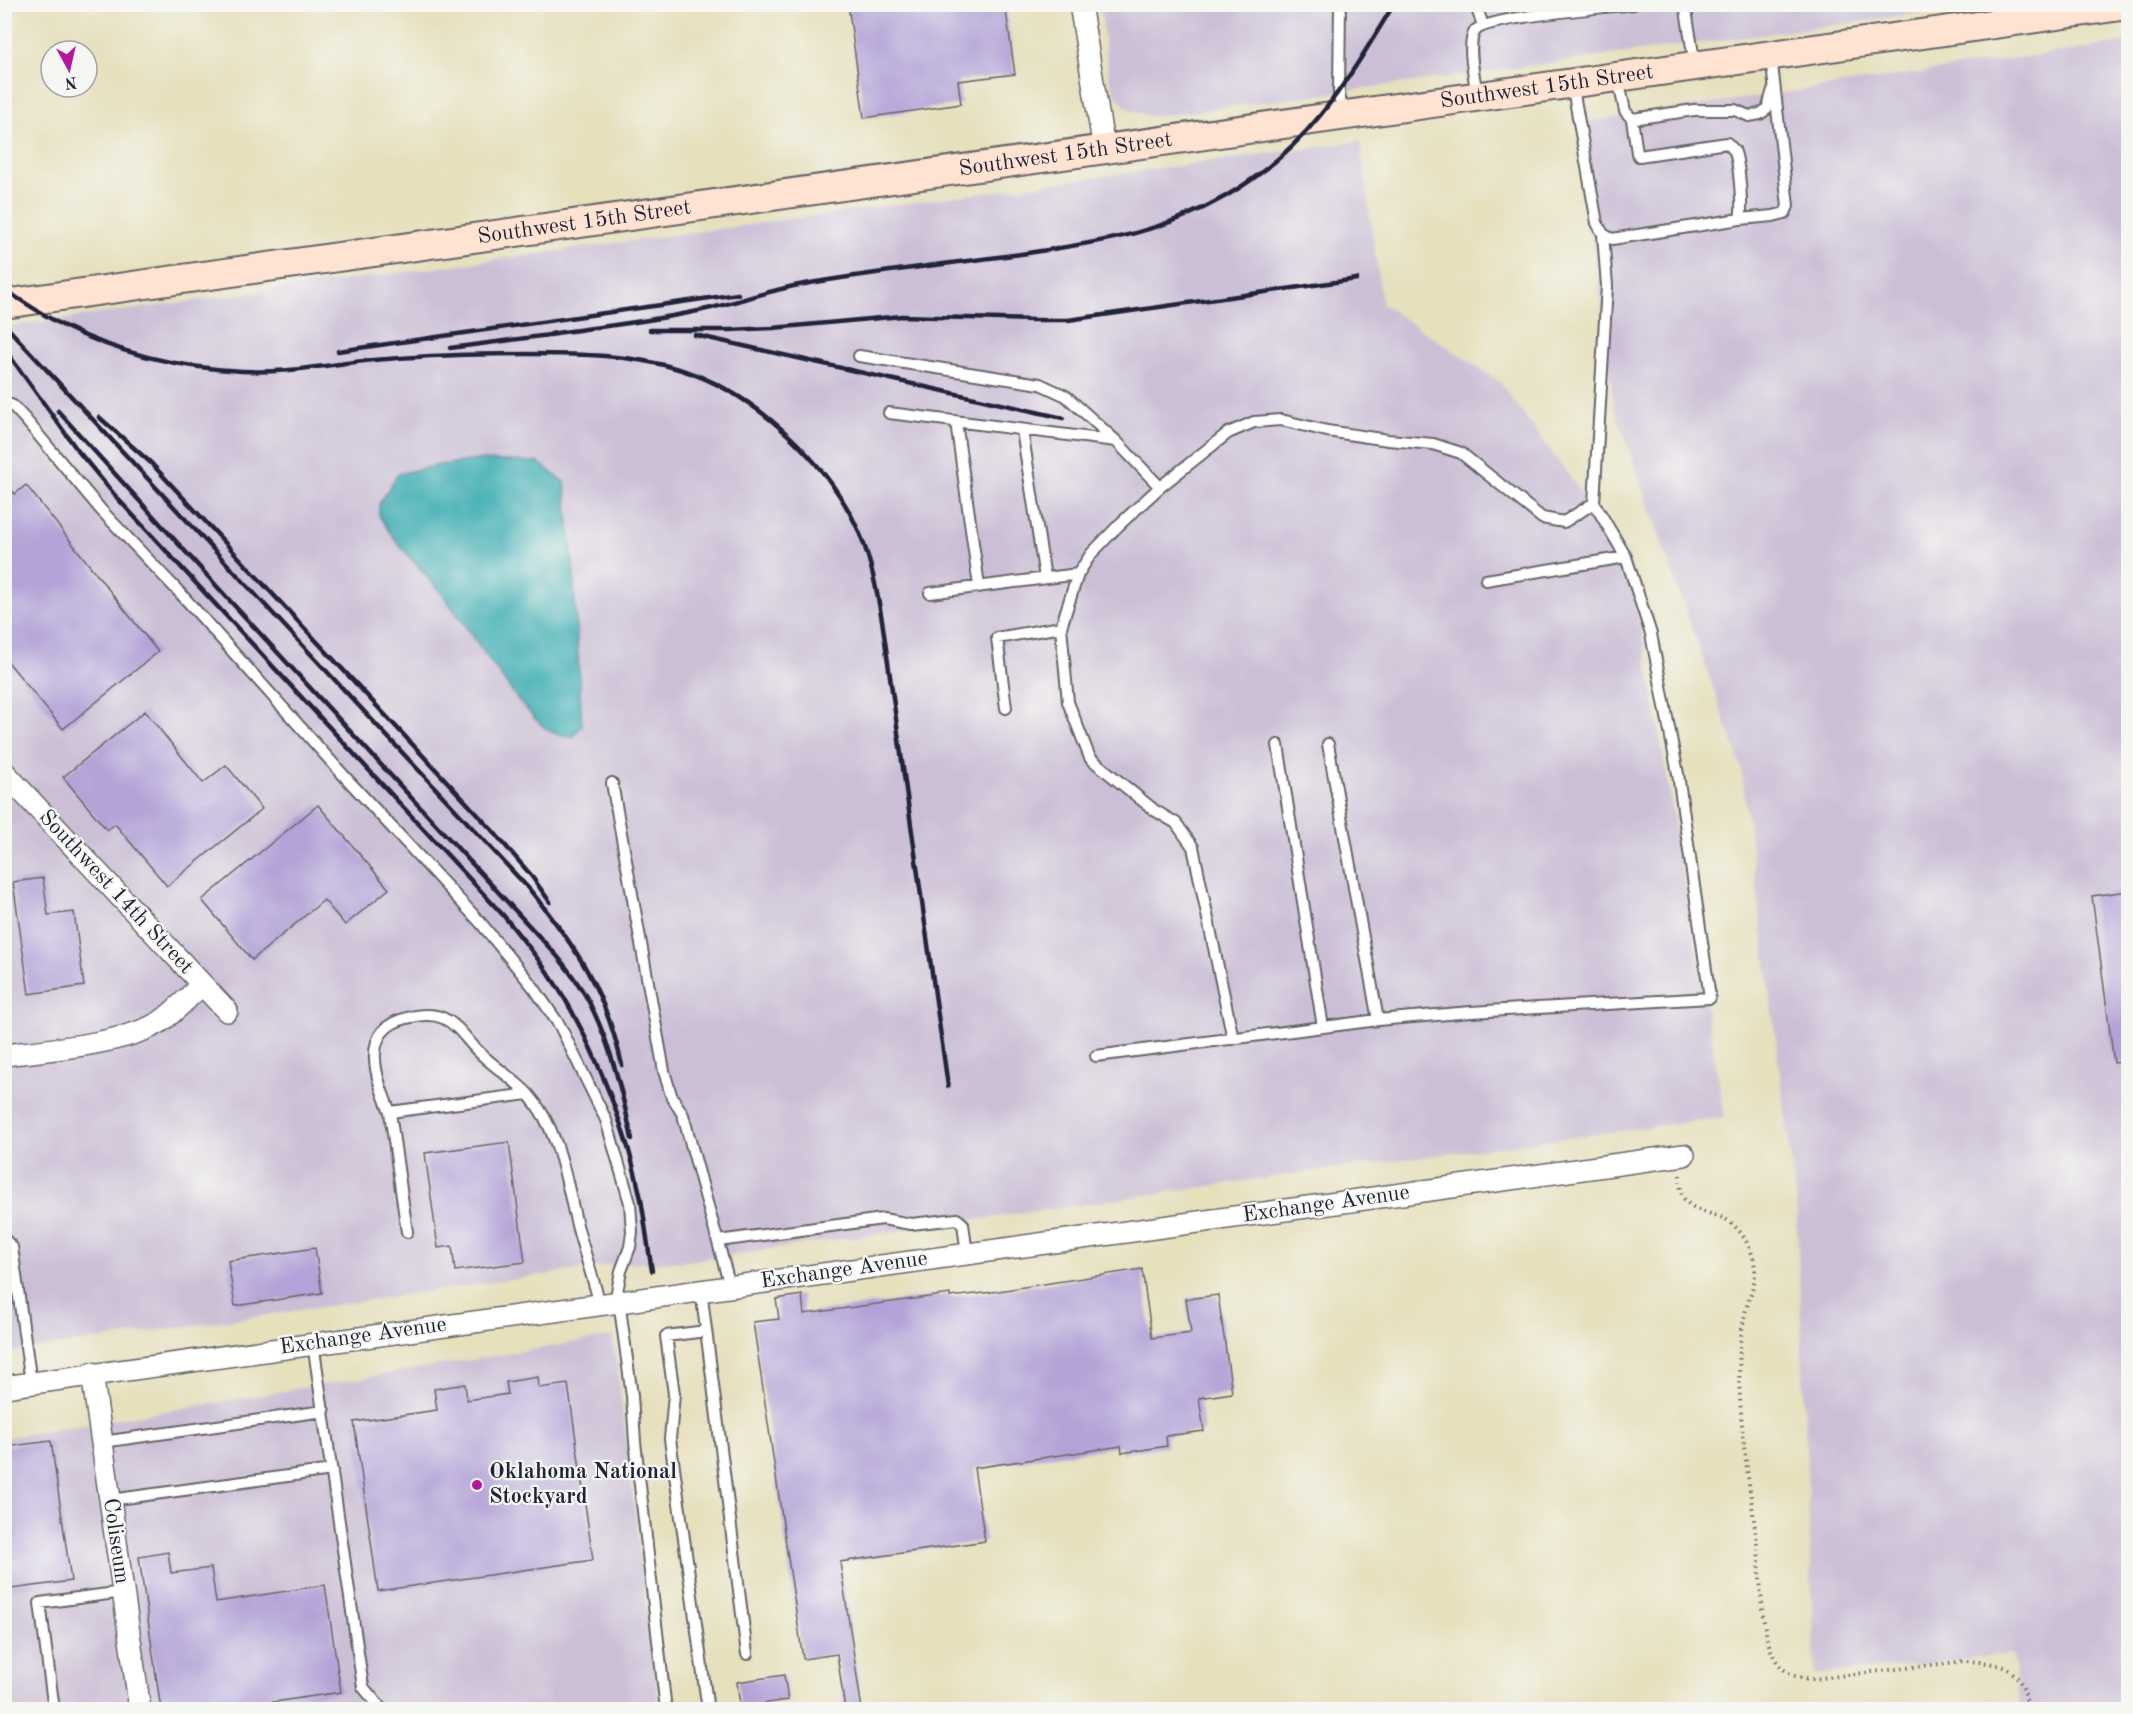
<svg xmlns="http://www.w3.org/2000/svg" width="2133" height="1714" viewBox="0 0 2133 1714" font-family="'Old Standard TT',serif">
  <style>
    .industrial { fill: #cbbfd6 }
    .water { fill: #39abb1; stroke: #2e6676; stroke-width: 1.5 }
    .building { fill: #b2a2d7 }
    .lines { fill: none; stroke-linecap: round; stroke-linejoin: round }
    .service-casing { stroke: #676468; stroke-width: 14 }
    .minor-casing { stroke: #676468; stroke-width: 24 }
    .secondary-casing { stroke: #676468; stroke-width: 32 }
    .path { stroke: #676468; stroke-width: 4; stroke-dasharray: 1.5 4.5; stroke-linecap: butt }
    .service { stroke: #fff; stroke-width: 10 }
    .minor { stroke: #fff; stroke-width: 21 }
    .secondary { stroke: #fee3d2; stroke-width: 28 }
    .rail { stroke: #22223b; stroke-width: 4.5 }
    .poi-dot { fill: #b5179e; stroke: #f6f6f2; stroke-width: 2 }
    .labels { text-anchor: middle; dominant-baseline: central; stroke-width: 4.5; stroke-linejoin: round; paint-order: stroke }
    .street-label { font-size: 22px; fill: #22223b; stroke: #f6f6f2 }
    .poi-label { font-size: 22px; font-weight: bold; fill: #22223b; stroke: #f6f6f2; text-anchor: start }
  </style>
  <rect width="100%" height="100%" fill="#f6f6f2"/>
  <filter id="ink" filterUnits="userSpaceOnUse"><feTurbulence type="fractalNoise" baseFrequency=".0167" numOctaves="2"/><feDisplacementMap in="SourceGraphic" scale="12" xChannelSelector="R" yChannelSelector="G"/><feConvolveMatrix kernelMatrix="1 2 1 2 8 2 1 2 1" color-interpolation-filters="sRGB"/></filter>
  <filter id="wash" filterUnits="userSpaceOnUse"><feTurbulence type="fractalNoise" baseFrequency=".008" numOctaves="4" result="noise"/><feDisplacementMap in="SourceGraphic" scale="24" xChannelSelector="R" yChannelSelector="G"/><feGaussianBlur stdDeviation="1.35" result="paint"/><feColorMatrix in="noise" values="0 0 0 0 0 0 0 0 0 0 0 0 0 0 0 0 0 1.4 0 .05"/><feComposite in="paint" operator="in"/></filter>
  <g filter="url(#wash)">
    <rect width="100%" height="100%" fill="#e6e0bd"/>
    <!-- industrial -->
    <path class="industrial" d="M1100,5H1981L1175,114L1151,116L1130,110L1117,97L1109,77Z
      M2128,42V1709H2020L2012,1654L1815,1675L1796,1199L1741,767L1614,407L1579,123Z
      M1360,141L1382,304L1499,381L1629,557L1725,1117L1309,1172L688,1261L618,1264L5,1353L4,327Z
      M613,1336L659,1709L5,1710V1438Z"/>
    <!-- water -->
    <path class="water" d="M477,460L538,462L565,483L573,565L582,725L573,737C545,737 535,717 518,700L443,595L394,539L379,515V504L398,474L434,466Z"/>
    <g id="blocks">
      <!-- building -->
      <path class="building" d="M848,4H1005L1015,74L958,81L961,104L864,118Z
        M4,481L15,494L26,485L158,652L63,729L4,657Z
        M145,711L203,783L226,765L262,809L167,886L115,824L107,830L63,777Z
        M318,805L389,889L345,925L324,900L252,960L202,900Z
        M43,878L48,915L74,912L84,986L29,994L13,882Z
        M2128,891V1061L2114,1063L2092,896Z
        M509,1142L525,1262L455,1271L452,1246L438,1248L425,1153Z
        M315,1248L322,1293L235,1306L228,1261Z
        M1142,1269L1152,1338L1191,1333L1186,1299L1218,1295L1232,1393L1199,1398L1204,1431L1166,1436L1167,1446L1122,1453L1121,1446L974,1468L985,1541L840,1562L862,1710H845L837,1654L803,1659L753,1322L779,1319L776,1299L802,1295L804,1314L950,1294V1297L985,1293Z
        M538,1377L539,1388L568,1384L593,1560L378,1591L354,1422L437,1410L434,1389L465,1384L467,1400L508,1394L506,1382Z
        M51,1441L71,1581L4,1590V1447Z
        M168,1552L171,1573L211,1568L216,1602L325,1585L341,1692L220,1710H161L139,1557Z
        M784,1675L788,1700L740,1707L737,1682Z"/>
    </g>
  </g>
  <g filter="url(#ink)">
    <use href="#blocks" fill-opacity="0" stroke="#676468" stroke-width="1.5"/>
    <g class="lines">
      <defs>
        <path id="service" d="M1340,4L1339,92L1342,115
          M1475,4L1483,25
          M1685,4L1695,66
          M1618,78L1625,111L1632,119L1694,110H1735L1749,116L1760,114L1767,109L1773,90
          M1572,83L1597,223L1603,234L1612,239L1740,219C1743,208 1739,160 1734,150C1733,149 1728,144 1727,143L1639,156L1637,153L1632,119
          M1477,95C1475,80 1466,44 1475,31C1485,17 1610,7 1634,4
          M1740,219L1773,216L1785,213L1788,206L1771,56
          M859,356L1040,384L1066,396L1116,441L1160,487
          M4,402L13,406L25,419L101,510L181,594L346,778L480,922L534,988L560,1026L606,1120L630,1203L632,1232L630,1247L621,1271L615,1302
          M889,413L1116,441
          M956,422L979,586
          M1022,430L1045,578
          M1486,580L1626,557
          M930,593L1078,574
          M1006,708L997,638L1061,627
          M1328,744L1378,1020
          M1278,745L1323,1027
          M612,783L664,1071L671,1095L683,1115L730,1286
          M1233,1039L1193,847L1176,823L1154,810L1090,758L1068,702L1061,627L1078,574L1091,554L1120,524L1160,487L1228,433L1254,422L1281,420L1327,431L1388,440L1433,444L1461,453L1542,518L1564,522L1594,503
          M1096,1056L1378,1020L1471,1012L1710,998L1678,774L1651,634L1626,557L1594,503L1607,286L1603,234
          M528,1094L390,1112C377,1080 357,1030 407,1018C418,1015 432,1013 443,1018C459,1025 467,1041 479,1052C494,1067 514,1079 528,1094C561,1131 566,1183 578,1229C585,1254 593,1279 600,1304
          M390,1112L407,1232
          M4,1239L12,1247L31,1383
          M718,1241L883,1219L911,1224L957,1219L963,1224L967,1254
          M701,1290L747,1654
          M619,1301L632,1396L635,1442L666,1710
          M706,1331L666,1336L674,1394L670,1439L708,1710
          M313,1343L363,1687L379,1706V1710
          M102,1442L324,1411
          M110,1500L332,1470
          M54,1710L40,1603L123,1592"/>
        <path id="minor" d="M1080,4L1104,149
          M4,772L227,1011
          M4,1055C46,1050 124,1044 160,1022C175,1012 188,997 202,985
          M92,1373L140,1710
          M4,1387L1684,1155"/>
        <g id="secondary">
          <path id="s1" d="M4,304L2128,5"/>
        </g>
      </defs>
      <!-- service casing -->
      <use href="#service" class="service-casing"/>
      <!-- minor casing -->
      <use href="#minor" class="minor-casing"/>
      <!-- secondary casing -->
      <use href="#secondary" class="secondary-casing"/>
      <!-- path -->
      <path class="path" d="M1680,1175C1680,1181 1680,1192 1683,1197C1692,1213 1713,1212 1727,1220C1744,1231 1756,1255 1755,1275C1754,1290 1746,1304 1744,1319C1742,1328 1741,1337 1740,1346C1736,1415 1750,1483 1758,1551C1762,1583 1759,1635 1777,1662C1786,1675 1798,1678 1813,1679L1965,1661C2003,1663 2023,1667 2028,1710"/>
      <!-- service -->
      <use href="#service" class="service"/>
      <!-- minor -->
      <use href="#minor" class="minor"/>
      <!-- secondary -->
      <use href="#secondary" class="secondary"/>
      <!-- rail -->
      <path class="rail" d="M4,289C23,302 42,314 62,325C116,353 181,368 242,371C291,374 338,362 387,359C433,355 480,354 527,354C578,354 632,354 682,370C757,394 833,466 862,539C872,565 877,592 882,620L948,1086
        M4,324L530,890C577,948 605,990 622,1065
        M650,330H730L773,328L902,316L1033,320H1068L1357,279
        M551,334C603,326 656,321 707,309C737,302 768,291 799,285C872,272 947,264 1021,254C1098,242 1158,235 1226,196C1309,148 1346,83 1394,4
        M695,335L1063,418
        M4,348L78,451L118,499L503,915C525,942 547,969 565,999C598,1056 628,1134 641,1199C645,1223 648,1247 652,1271
        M450,348L557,334
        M338,351L738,294
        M58,411L232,603L558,957C569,971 581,986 589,1002C611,1045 622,1092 632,1139
        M99,417L151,463L492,830L530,874L550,902"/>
    </g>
  </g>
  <!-- markers -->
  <circle class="poi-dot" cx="477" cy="1485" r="6"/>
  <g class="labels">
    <!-- street labels -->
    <g class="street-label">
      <text stroke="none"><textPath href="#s1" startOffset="1558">Southwest 15th Street</textPath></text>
      <text stroke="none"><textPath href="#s1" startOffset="1072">Southwest 15th Street</textPath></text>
      <text stroke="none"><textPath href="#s1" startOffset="586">Southwest 15th Street</textPath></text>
      <text transform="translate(116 892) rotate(47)">Southwest 14th Street</text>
      <text transform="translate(1326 1204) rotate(-8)">Exchange Avenue</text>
      <text transform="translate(844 1270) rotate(-8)">Exchange Avenue</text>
      <text transform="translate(363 1336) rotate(-8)">Exchange Avenue</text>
      <text transform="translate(116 1541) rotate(82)">Coliseum</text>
    </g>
    <!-- poi labels -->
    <g class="poi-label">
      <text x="489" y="1472">Oklahoma National<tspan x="489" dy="25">Stockyard</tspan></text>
    </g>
  </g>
  <!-- margin -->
  <rect width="2133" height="1714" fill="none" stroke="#f6f6f2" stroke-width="24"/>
  <!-- north arrow -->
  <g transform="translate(69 69) rotate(172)"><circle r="28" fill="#f6f6f2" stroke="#a1a1a9" stroke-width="1.5"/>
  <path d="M0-4.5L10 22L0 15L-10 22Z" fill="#b5179e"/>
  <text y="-9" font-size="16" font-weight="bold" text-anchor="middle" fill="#22223b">N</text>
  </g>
</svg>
